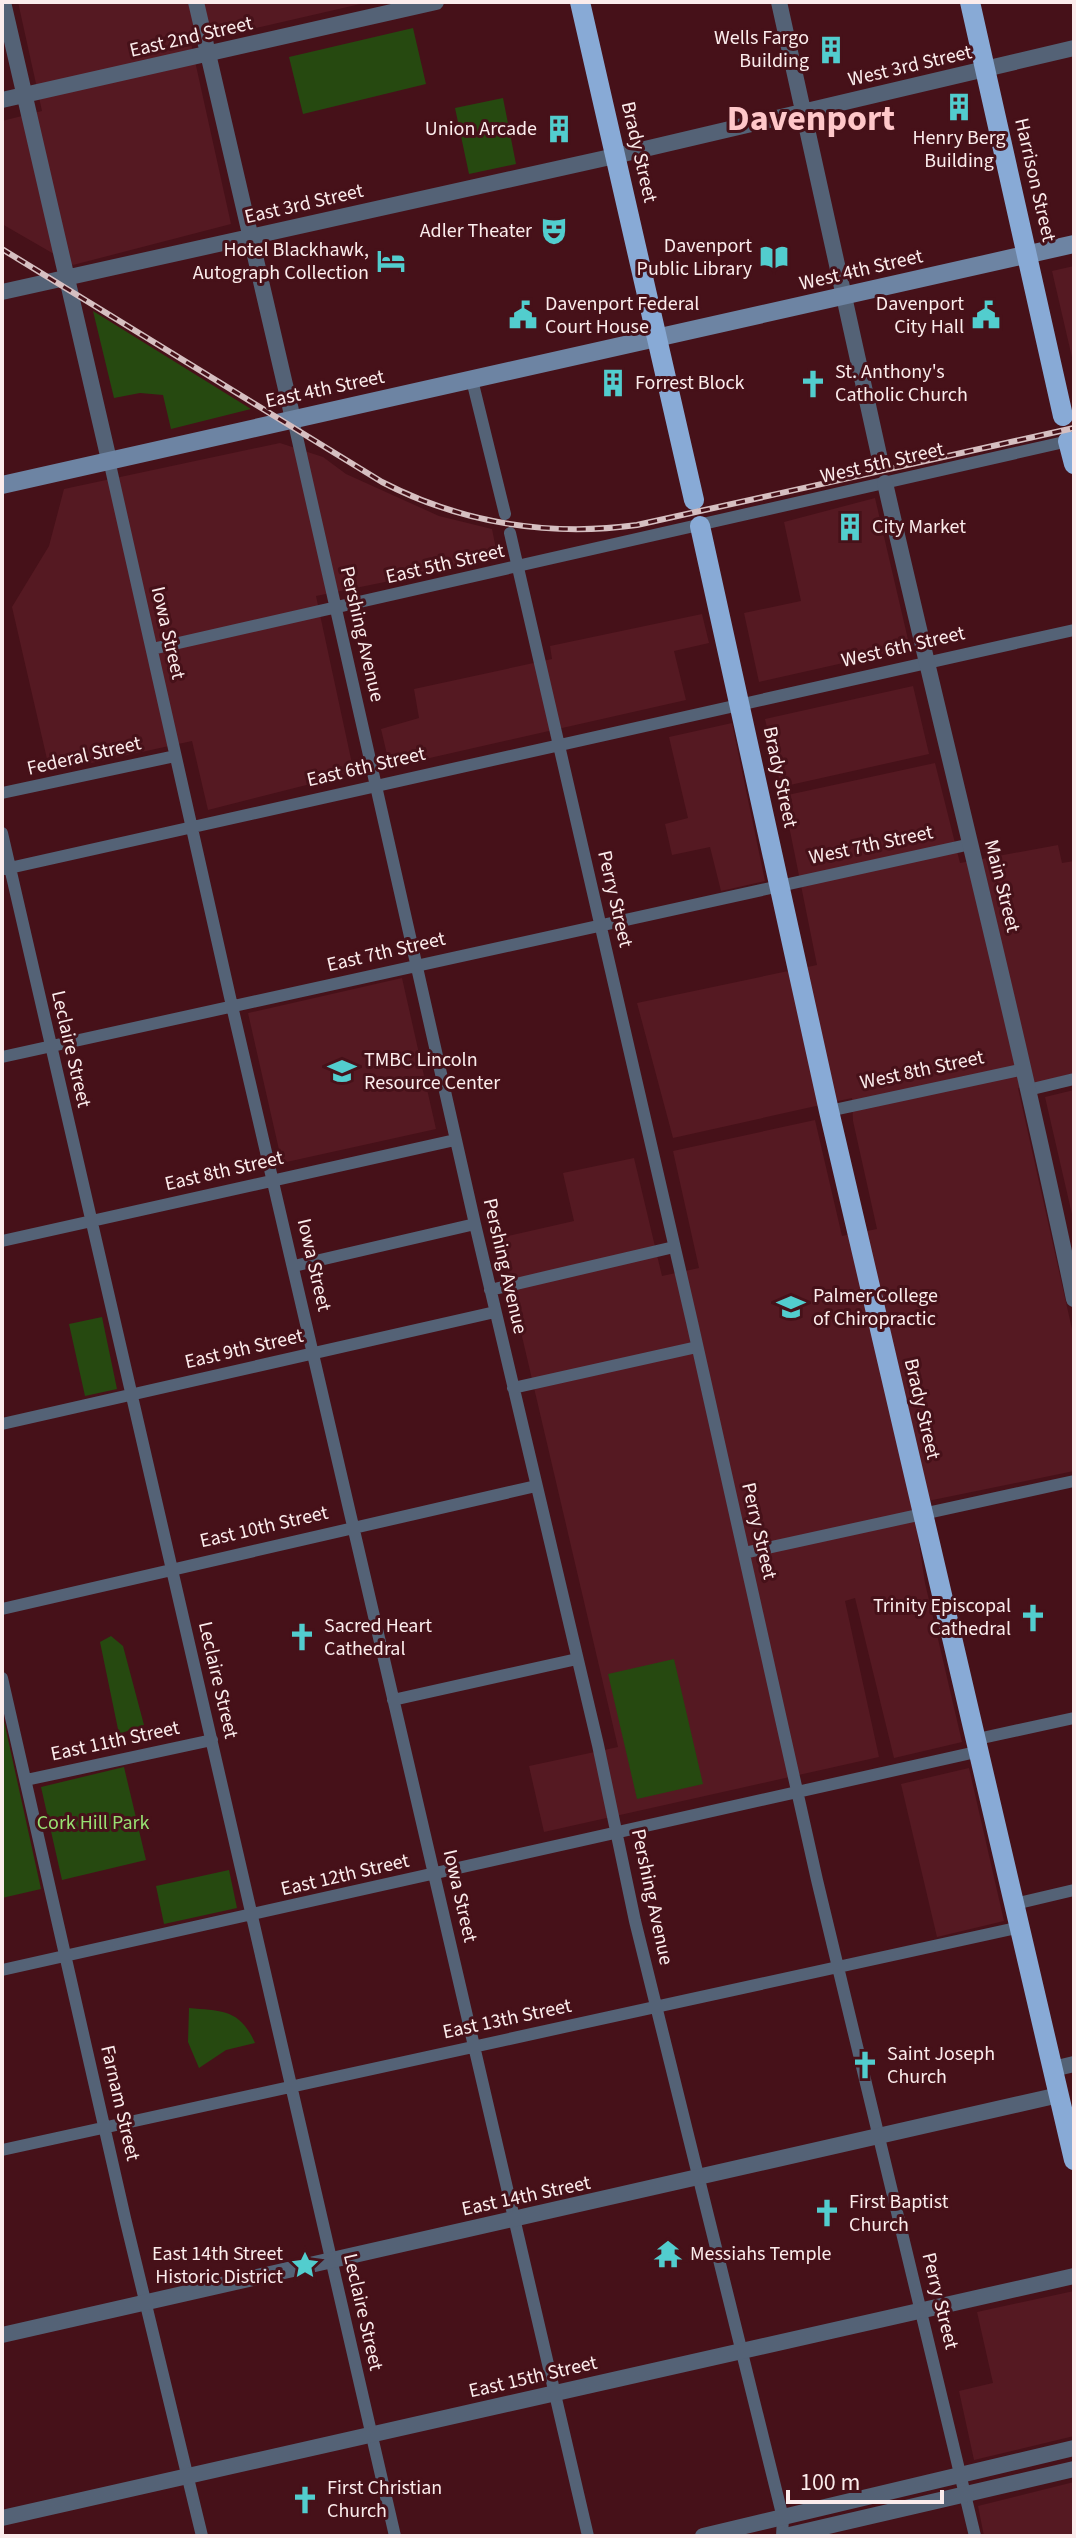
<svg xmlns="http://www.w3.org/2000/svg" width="1076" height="2538" viewBox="0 0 1076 2538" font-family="'Source Sans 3',sans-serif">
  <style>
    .built { fill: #551922 }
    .green { fill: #264910 }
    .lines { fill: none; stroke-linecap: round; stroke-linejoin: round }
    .minor { stroke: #546276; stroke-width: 12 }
    .tertiary { stroke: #546276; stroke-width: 16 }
    .secondary { stroke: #6d84a3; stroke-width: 18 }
    .trunk { stroke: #88aad6; stroke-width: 20 }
    .rail-casing { stroke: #d6bfc1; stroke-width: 6 }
    .rail { stroke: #461119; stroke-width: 3; stroke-dasharray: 9; stroke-linecap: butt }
    .labels { text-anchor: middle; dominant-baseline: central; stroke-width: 6; stroke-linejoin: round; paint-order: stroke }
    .street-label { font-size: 20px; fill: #fbecec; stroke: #461119 }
    .poi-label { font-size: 20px; fill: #fbecec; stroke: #461119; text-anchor: start }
    .park-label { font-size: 20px; fill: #98e173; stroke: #461119 }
    .town-label { font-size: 36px; font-weight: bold; fill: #ffc7c9; stroke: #461119 }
  </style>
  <rect width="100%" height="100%" fill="#461119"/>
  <!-- built -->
  <path class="built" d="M18,2H369L191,43L231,224L73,265L2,224V121L42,111Z
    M1074,266V366L1052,271Z
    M280,443L323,457L346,474L439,516L492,529L498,559L316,596L354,773L208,810L192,741L50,772L12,607L49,546L64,489Z
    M875,498L910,648L759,682L744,613L801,601L784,522Z
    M702,614L709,643L674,651L686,700L390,767L381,729L419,718L414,689L552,659L550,646Z
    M913,686L929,754L781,787L765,719Z
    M732,723L765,881L721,891L710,847L672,855L665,824L688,818L669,737Z
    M935,763L960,863L1058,845L1062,863L1074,861V1073L1018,1088L1074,1338V1471L913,1504L925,1583L962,1742L894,1758L855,1598L845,1601L879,1757L544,1832L529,1766L618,1747L499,1238L574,1221L563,1173L634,1158L662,1276L699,1268L673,1151L815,1120L842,1236L877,1229L853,1121L852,1098L673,1138L637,1003L817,965L783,796Z
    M402,978L436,1129L282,1163L248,1013Z
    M1074,1090V1223L1045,1097Z
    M969,1768L1004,1921L937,1937L901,1784Z
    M1074,2291V2436L974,2460L959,2391L993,2383L977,2312Z
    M1074,2482V2536H984L978,2506Z"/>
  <!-- green -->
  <path class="green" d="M413,28L426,84L303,114L289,57Z
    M503,98L516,164L469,174L455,108Z
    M93,311L251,409L171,429L163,395L140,393L114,398Z
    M102,1317L117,1389L85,1396L69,1324Z
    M111,1636L123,1646L144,1725L119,1734L100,1642Z
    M674,1659L703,1784L637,1799L608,1674Z
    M2,1712L41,1889L2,1898Z
    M124,1767L146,1860L62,1880L41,1787Z
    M229,1870L237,1908L164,1924L156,1886Z
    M189,2008C222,2011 240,2009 255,2043L226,2050L199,2068L188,2042Z"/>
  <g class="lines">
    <!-- minor -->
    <path class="minor" d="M472,380L505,514
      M293,419L475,1224L598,1745L635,1921L783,2518L782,2536
      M109,460L232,1006L588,2536
      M510,533L692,1322L817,1880L975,2536
      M152,649L1073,440
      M2,793L175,756
      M2,833L395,2536
      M5,869L1074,630
      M2,1057L971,844
      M1028,1090L1074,1079
      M829,1111L1024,1069
      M2,1241L455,1140
      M294,1266L475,1224
      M490,1290L674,1247
      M513,1388L697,1347
      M2,1424L495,1312
      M744,1553L1074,1481
      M2,1609L536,1486
      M2,1678L125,2218L202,2536
      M393,1700L577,1659
      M973,1740L1074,1718
      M26,1780L212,1740
      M1015,1904L1074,1890
      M2,1970L976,1752
      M2,2150L1021,1927"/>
    <!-- tertiary -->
    <path class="tertiary" d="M3,2L109,460
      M196,2L293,419
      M779,2L881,464
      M2,100L436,2
      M2,292L615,156L1074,48
      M885,483C947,755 1017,1025 1074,1299
      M1053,2069L1074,2064
      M2,2335L1059,2095
      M2,2518L1074,2276
      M703,2536L1074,2448
      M785,2536L1074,2469"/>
    <!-- secondary -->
    <path class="secondary" d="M2,485L1074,244"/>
    <!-- trunk -->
    <path class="trunk" d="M580,2L694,500
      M970,2L1063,416
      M1068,441L1074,464
      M700,526L829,1111L1074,2160"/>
    <defs>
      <path id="rail" d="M2,249L382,482C461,523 549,537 637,525L1074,428"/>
    </defs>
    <!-- rail casing -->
    <use href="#rail" class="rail-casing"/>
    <!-- rail -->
    <use href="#rail" class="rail"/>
  </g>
  <!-- icons -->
  <defs>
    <symbol id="building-bare" viewBox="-9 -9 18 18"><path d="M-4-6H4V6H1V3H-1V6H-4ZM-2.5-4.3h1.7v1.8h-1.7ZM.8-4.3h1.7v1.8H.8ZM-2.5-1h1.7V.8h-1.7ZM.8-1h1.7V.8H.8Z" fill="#52cdce" stroke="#461119" stroke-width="2.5" paint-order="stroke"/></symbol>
    <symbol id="theatre-bare" viewBox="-9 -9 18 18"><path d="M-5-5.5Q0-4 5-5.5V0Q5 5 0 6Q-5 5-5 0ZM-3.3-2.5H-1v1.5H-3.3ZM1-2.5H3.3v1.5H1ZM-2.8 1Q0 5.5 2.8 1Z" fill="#52cdce" stroke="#461119" stroke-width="2.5" paint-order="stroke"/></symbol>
    <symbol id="library-bare" viewBox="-9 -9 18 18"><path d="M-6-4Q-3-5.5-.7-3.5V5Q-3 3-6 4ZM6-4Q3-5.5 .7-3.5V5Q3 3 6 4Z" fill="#52cdce" stroke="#461119" stroke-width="2.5" paint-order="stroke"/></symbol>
    <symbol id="hotel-bare" viewBox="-9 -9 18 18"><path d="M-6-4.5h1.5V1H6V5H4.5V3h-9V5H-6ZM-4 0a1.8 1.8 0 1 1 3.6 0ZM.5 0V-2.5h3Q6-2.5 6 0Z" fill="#52cdce" stroke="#461119" stroke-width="2.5" paint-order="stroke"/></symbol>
    <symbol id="civic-bare" viewBox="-9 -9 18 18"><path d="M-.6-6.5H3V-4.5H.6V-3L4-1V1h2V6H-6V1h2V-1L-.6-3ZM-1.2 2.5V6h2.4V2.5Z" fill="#52cdce" stroke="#461119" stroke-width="2.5" paint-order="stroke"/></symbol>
    <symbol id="church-bare" viewBox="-9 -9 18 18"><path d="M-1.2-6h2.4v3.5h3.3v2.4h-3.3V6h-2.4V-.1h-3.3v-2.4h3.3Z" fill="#52cdce" stroke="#461119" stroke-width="2.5" paint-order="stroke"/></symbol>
    <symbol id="school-bare" viewBox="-9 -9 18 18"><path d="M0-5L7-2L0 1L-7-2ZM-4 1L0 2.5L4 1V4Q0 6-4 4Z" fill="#52cdce" stroke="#461119" stroke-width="2.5" paint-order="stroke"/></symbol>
    <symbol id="university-bare" viewBox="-9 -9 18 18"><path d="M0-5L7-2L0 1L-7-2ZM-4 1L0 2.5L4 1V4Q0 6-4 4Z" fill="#52cdce" stroke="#461119" stroke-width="2.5" paint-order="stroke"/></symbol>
    <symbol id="temple-bare" viewBox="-9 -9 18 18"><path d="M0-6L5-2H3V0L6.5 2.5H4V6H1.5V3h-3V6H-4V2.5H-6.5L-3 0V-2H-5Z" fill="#52cdce" stroke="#461119" stroke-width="2.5" paint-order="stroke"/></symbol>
    <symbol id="sight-bare" viewBox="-9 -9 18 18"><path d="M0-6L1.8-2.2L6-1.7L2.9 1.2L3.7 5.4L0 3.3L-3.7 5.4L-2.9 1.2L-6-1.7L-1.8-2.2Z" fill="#52cdce" stroke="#461119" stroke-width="2.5" paint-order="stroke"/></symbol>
  </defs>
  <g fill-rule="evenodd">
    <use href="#building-bare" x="811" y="30" width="40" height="40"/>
    <use href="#building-bare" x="939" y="87" width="40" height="40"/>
    <use href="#building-bare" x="539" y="109" width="40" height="40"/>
    <use href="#theatre-bare" x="534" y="211" width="40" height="40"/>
    <use href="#library-bare" x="754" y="237" width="40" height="40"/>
    <use href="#hotel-bare" x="371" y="241" width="40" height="40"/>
    <use href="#civic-bare" x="503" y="295" width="40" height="40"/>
    <use href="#civic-bare" x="966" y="295" width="40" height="40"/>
    <use href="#building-bare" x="593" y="363" width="40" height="40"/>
    <use href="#church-bare" x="793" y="364" width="40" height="40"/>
    <use href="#building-bare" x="830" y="507" width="40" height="40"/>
    <use href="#school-bare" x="322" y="1051" width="40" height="40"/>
    <use href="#university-bare" x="771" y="1287" width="40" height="40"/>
    <use href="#church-bare" x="1013" y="1598" width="40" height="40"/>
    <use href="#church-bare" x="282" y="1617" width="40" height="40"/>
    <use href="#church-bare" x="845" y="2045" width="40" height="40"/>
    <use href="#church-bare" x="807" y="2193" width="40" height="40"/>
    <use href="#temple-bare" x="648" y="2234" width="40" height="40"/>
    <use href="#sight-bare" x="285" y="2245" width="40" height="40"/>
    <use href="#church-bare" x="285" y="2480" width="40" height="40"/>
  </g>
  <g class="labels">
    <!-- street labels -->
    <g class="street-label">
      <text transform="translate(191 37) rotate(-13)">East 2nd Street</text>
      <text transform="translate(910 66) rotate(-13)">West 3rd Street</text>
      <text transform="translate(639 152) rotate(77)">Brady Street</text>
      <text transform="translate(1035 180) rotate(77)">Harrison Street</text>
      <text transform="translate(304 204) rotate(-13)">East 3rd Street</text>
      <text transform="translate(861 270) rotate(-13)">West 4th Street</text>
      <text transform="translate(325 389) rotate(-12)">East 4th Street</text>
      <text transform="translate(882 463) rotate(-13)">West 5th Street</text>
      <text transform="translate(445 564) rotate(-13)">East 5th Street</text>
      <text transform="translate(168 633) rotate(77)">Iowa Street</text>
      <text transform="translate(362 634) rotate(77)">Pershing Avenue</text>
      <text transform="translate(903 647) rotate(-13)">West 6th Street</text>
      <text transform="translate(84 756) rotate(-13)">Federal Street</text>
      <text transform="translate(366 767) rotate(-13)">East 6th Street</text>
      <text transform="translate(780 777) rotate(78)">Brady Street</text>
      <text transform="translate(871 845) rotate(-12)">West 7th Street</text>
      <text transform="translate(1002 886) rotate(76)">Main Street</text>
      <text transform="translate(615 899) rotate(77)">Perry Street</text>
      <text transform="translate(386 952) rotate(-13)">East 7th Street</text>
      <text transform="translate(71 1049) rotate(77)">Leclaire Street</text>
      <text transform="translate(922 1070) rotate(-12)">West 8th Street</text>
      <text transform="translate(224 1171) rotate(-13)">East 8th Street</text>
      <text transform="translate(314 1265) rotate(77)">Iowa Street</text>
      <text transform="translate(505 1266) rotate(77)">Pershing Avenue</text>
      <text transform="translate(244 1349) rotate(-13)">East 9th Street</text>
      <text transform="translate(922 1409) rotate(77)">Brady Street</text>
      <text transform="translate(264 1527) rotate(-13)">East 10th Street</text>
      <text transform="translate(759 1531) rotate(77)">Perry Street</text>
      <text transform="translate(218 1680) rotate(77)">Leclaire Street</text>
      <text transform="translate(115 1741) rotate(-12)">East 11th Street</text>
      <text transform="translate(345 1875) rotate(-13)">East 12th Street</text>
      <text transform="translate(460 1896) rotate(77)">Iowa Street</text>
      <text transform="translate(652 1897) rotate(78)">Pershing Avenue</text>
      <text transform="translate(507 2019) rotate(-12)">East 13th Street</text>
      <text transform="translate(120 2103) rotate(77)">Farnam Street</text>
      <text transform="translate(526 2196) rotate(-12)">East 14th Street</text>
      <text transform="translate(940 2301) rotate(76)">Perry Street</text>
      <text transform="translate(363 2312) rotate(77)">Leclaire Street</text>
      <text transform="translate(533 2377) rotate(-13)">East 15th Street</text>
    </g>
    <!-- poi labels -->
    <g class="poi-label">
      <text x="809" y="38" text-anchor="end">Wells Fargo<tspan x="809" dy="23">Building</tspan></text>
      <text x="537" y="129" text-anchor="end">Union Arcade</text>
      <text x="959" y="138" text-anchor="middle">Henry Berg<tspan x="959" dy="23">Building</tspan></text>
      <text x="532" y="231" text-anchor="end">Adler Theater</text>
      <text x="752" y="246" text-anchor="end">Davenport<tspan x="752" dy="23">Public Library</tspan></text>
      <text x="369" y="250" text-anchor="end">Hotel Blackhawk,<tspan x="369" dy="23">Autograph Collection</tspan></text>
      <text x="545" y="304">Davenport Federal<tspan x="545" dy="23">Court House</tspan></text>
      <text x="964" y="304" text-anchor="end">Davenport<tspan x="964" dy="23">City Hall</tspan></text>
      <text x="835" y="372">St. Anthony's<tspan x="835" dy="23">Catholic Church</tspan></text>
      <text x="635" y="383">Forrest Block</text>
      <text x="872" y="527">City Market</text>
      <text x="364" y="1060">TMBC Lincoln<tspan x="364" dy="23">Resource Center</tspan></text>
      <text x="813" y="1296">Palmer College<tspan x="813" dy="23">of Chiropractic</tspan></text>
      <text x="1011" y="1606" text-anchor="end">Trinity Episcopal<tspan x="1011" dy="23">Cathedral</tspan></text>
      <text x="324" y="1626">Sacred Heart<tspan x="324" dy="23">Cathedral</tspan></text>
      <text x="887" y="2054">Saint Joseph<tspan x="887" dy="23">Church</tspan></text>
      <text x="849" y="2202">First Baptist<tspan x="849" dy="23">Church</tspan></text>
      <text x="283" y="2254" text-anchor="end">East 14th Street<tspan x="283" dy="23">Historic District</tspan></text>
      <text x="690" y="2254">Messiahs Temple</text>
      <text x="327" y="2488">First Christian<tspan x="327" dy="23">Church</tspan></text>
    </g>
    <!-- park labels -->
    <g class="park-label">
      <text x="93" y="1823">Cork Hill Park</text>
    </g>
    <!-- town labels -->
    <g class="town-label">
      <text x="811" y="118">Davenport</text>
    </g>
  </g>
  <!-- border -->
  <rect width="1076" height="2538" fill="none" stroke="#fbecec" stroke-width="8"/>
  <!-- scale -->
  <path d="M788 2490v12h154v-12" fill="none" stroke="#fbecec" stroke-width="4"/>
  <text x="800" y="2490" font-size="24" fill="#fbecec" stroke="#461119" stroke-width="6" paint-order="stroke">100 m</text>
</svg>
